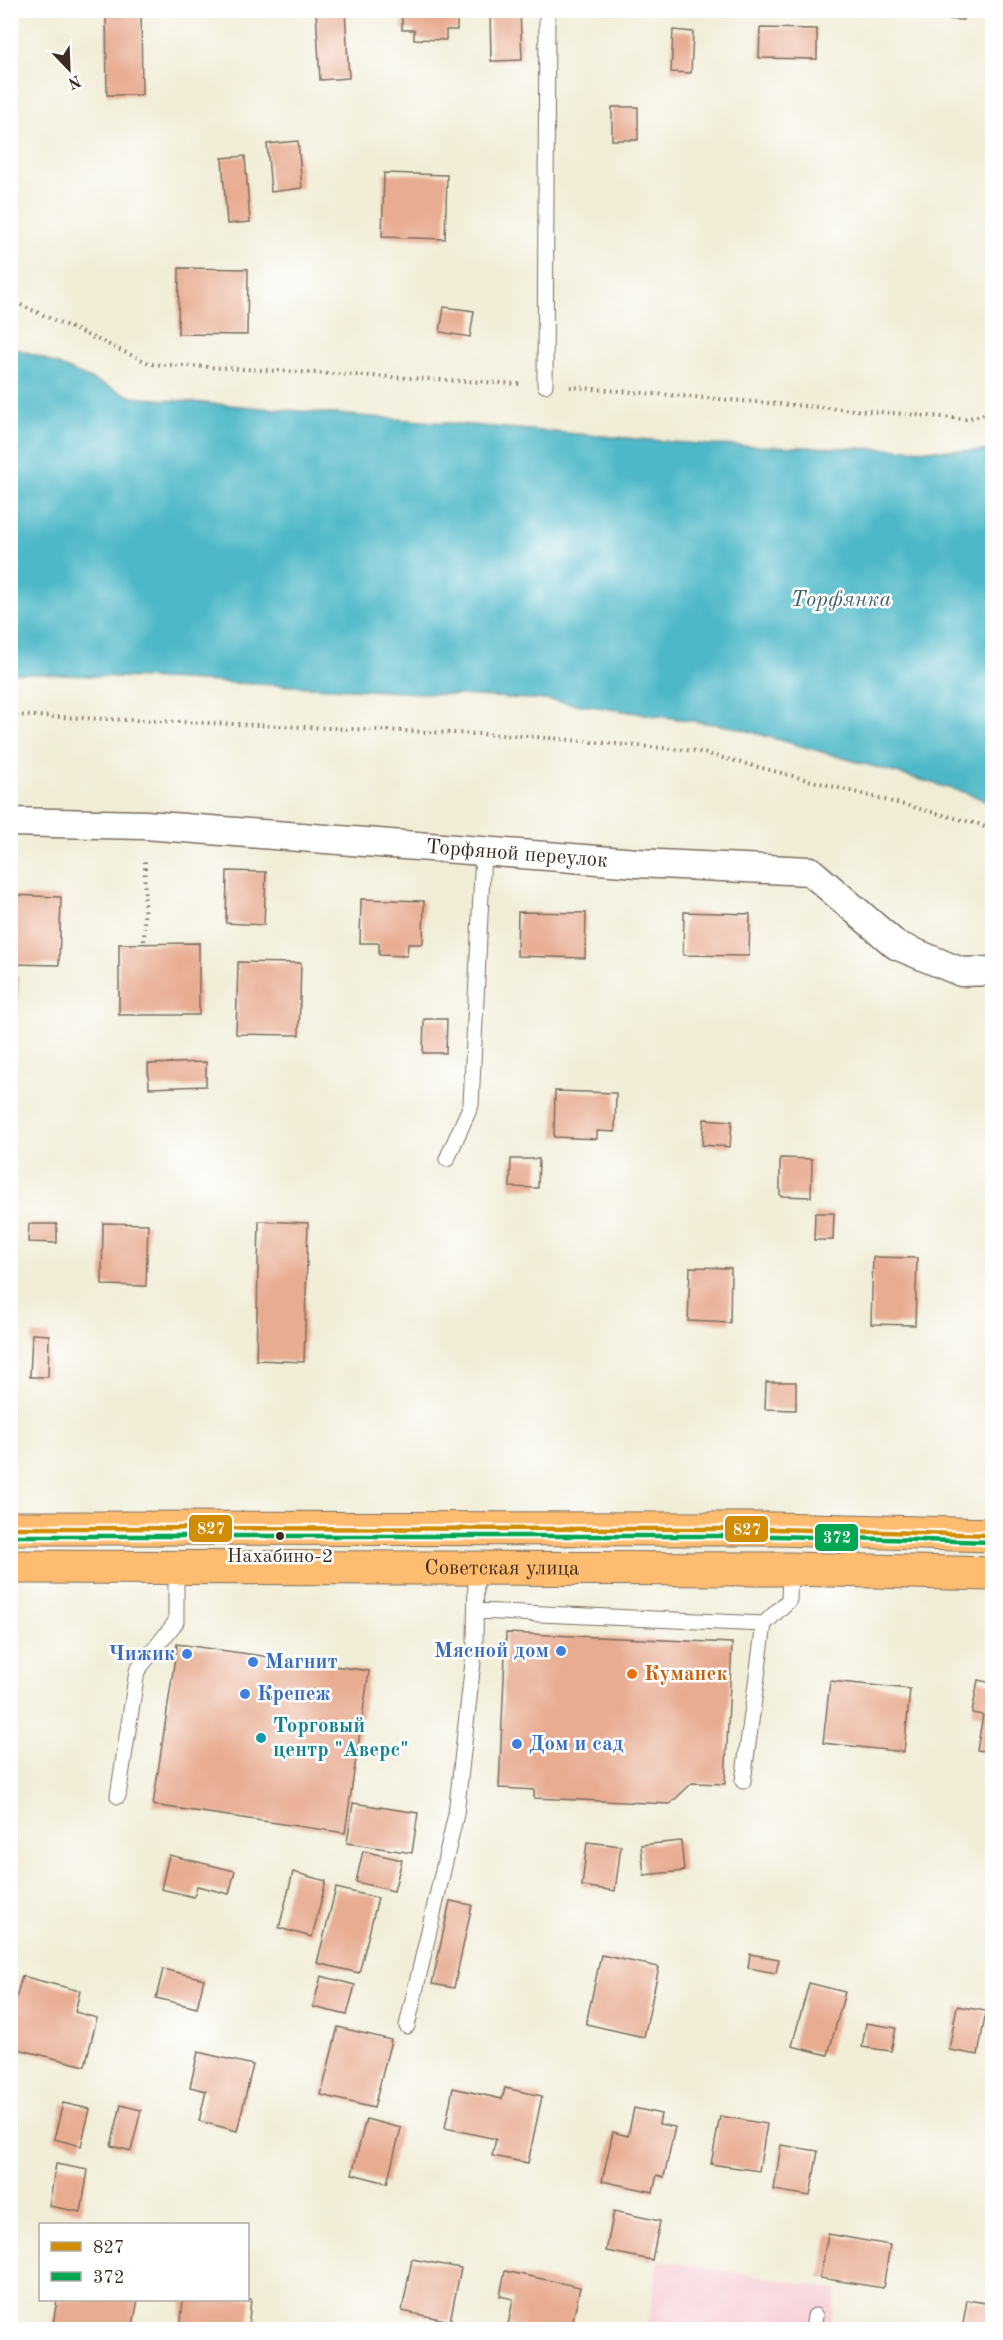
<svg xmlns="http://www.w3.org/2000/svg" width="1003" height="2340" viewBox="0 0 1003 2340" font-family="'Old Standard TT',serif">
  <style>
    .built { fill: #f6cfd6 }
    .water { fill: #4db8c8; stroke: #447173; stroke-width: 1.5 }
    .building { fill: #e8ac91 }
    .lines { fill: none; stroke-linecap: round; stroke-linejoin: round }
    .lane-casing { stroke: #7b6e5f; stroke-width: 17 }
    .street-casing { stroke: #7b6e5f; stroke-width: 31 }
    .primary-casing { stroke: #7b6e5f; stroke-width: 35 }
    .path { stroke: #7b6e5f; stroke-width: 4; stroke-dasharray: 1.5 4.5; stroke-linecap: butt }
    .lane { stroke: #fff; stroke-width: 15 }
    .street { stroke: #fff; stroke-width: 28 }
    .primary { stroke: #febc70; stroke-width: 33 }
    .bus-1-casing { stroke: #fff; stroke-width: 9 }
    .bus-2-casing { stroke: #fff; stroke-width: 9 }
    .bus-1 { stroke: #d18d06; stroke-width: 4.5 }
    .bus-2 { stroke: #00a651; stroke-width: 4.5 }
    .bus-dot { fill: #3b2a1e; stroke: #fff; stroke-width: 2 }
    .shop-dot { fill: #3f7fe0; stroke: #fff; stroke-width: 2 }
    .food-dot { fill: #e8710a; stroke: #fff; stroke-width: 2 }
    .culture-dot { fill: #0f9aa8; stroke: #fff; stroke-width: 2 }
    .labels { text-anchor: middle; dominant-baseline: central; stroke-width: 5; stroke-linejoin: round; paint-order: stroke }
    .bus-label { font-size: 20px; fill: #3b2a1e; stroke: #fff }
    .street-label { font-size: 21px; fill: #3b2a1e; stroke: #fff }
    .shop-label { font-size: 21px; font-weight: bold; fill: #366cbe; stroke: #fff; text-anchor: start }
    .food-label { font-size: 21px; font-weight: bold; fill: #c56008; stroke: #fff; text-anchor: start }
    .culture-label { font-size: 21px; font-weight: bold; fill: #0d838f; stroke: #fff; text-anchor: start }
    .water-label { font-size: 22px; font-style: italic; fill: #426362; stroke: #fff }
    .line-badge { stroke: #fff; stroke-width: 2 }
    .badge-label { font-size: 16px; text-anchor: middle; font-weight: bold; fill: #fff }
  </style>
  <rect width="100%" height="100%" fill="#fff"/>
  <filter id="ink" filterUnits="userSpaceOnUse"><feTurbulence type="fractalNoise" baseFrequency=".0167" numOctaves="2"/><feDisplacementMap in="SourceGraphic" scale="12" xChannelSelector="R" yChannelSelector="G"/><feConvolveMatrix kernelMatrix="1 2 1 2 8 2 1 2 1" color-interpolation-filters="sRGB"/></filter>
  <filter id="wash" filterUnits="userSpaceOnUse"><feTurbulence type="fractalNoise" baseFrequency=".008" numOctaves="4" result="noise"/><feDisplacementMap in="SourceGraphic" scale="24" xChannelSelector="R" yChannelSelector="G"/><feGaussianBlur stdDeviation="1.35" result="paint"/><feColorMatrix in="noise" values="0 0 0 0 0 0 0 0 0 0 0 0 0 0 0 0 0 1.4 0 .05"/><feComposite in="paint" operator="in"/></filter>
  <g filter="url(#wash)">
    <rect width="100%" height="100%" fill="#f1edd7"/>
    <!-- built -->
    <path class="built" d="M659,2260L837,2289L830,2329L647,2330Z"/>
    <!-- water -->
    <path class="water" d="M11,347L35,355L132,397L710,445L986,451L992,449V803L967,793L734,727L548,700L145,678L11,673Z"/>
    <g id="blocks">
      <!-- building -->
      <path class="building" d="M316,10H345L349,78L320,80Z
        M402,10H457V30H446V40L414,39V30H402Z
        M490,10H520L522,60L491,61Z
        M942,10H963V20L942,19Z
        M141,11L142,95H107L106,12Z
        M760,28L817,29V59L759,58Z
        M673,30L693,32L691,73L671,72Z
        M612,107H638V140H612Z
        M298,141L302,188L271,192L267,144Z
        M245,156L250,222L227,224L222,158Z
        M384,173L447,175L445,239L382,237Z
        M179,268L248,269L247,335L178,334Z
        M444,307L474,311L470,337L440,332Z
        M227,871L266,872L264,925L226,923Z
        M10,895L61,897L59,965L12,964Z
        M361,899L424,901L423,944H408L407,956L379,955V943H360Z
        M518,912L586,913L585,958L517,956Z
        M684,912L750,914L749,956L683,955Z
        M199,943V1015H119V944Z
        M238,962L301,963L299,1035L236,1034Z
        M10,977H19L18,1008H10Z
        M424,1019H447L446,1053H423Z
        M206,1062V1086L149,1088L148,1064Z
        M555,1091L616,1093L615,1132L597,1131V1139L554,1137Z
        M704,1119L732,1121L730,1147L702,1145Z
        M780,1158L812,1159L811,1197L780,1196Z
        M511,1159H539L538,1188L510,1187Z
        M815,1213H834L833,1240H814Z
        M259,1221L308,1223L304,1362L256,1360Z
        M103,1223L148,1224L146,1286L102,1285Z
        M29,1224H57V1243L28,1242Z
        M873,1257L917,1258L915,1325L871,1324Z
        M690,1267L731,1268L730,1323L688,1321Z
        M32,1334L49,1335L48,1377H30Z
        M766,1382H796V1410L765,1409Z
        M506,1633L732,1643L725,1784L692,1783L670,1804L534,1798V1790L499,1788Z
        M177,1644L369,1671L345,1833L153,1805Z
        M978,1680L992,1683V1752L977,1750L983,1715L972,1713Z
        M830,1681L910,1689L904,1752L823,1743Z
        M353,1803L418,1813L412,1853L347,1843Z
        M681,1841L684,1871L644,1875L641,1845Z
        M587,1842L621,1846L615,1891L582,1886Z
        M363,1851L402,1860L394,1891L356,1882Z
        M169,1855L235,1871L229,1894L197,1886L194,1897L161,1889Z
        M293,1872L326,1881L312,1937L279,1928Z
        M336,1888L378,1898L359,1973L317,1963Z
        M450,1901L472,1905L454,1988L432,1984Z
        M750,1954L779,1959L776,1973L748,1968Z
        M601,1955L659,1967L644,2037L586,2024Z
        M163,1969L204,1979L197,2008L156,1998Z
        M22,1976L80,1991L75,2012L97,2018L85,2066L10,2047V2021Z
        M321,1976L355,1985L347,2015L313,2007Z
        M809,1983L845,1992L828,2055L792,2046Z
        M957,2006L986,2011L978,2055L949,2050Z
        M866,2023L896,2028L891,2051L862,2047Z
        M338,2027L391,2040L374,2108L321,2095Z
        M198,2052L253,2065L237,2131L199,2121L206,2091L190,2087Z
        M453,2088L502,2099L505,2088L542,2096L528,2163L492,2156L496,2139L445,2128Z
        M63,2103L90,2109L81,2146L54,2139Z
        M121,2105L141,2110L131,2151L111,2146Z
        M634,2108L661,2114L659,2124L675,2127L664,2177L657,2175L653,2192L602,2181L613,2132L628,2136Z
        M720,2116L767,2124L759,2171L711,2164Z
        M366,2119L401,2128L387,2183L352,2174Z
        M781,2145L818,2151L810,2196L774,2190Z
        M56,2164L88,2170L81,2212L49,2206Z
        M614,2211L660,2221L652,2260L606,2251Z
        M828,2234L890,2245L883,2288L820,2278Z
        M412,2259L461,2268L450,2321L402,2311Z
        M505,2271L580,2287L571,2330H531L508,2325L513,2299L500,2296Z
        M251,2299L248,2330H180L183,2300Z
        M57,2300H138L132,2330H52Z
        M967,2300L992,2304V2330H962Z"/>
    </g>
  </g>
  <g filter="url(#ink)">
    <use href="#blocks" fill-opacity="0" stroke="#7b6e5f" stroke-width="1.5"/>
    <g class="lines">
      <defs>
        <path id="lane" d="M545,385L547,10
          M447,1159L471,1105L483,852
          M476,1611L764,1624L789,1600L790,1569
          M743,1781L764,1624
          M118,1796L137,1671L176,1622V1566
          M407,2026L456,1814L475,1644L476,1567
          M813,2330L815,2316"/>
        <g id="street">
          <path id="s1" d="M10,822L145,825L637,863L810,871L896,945L961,972L992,971"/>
        </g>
        <g id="primary">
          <path d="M10,1528L775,1529L992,1535"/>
          <path id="s2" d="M10,1567L790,1569L992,1574"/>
        </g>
      </defs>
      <!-- lane casing -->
      <use href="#lane" class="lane-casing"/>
      <!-- street casing -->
      <use href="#street" class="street-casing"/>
      <!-- primary casing -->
      <use href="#primary" class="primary-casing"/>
      <!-- path -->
      <path class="path" d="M10,300L151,364L520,384
        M570,387L966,419L992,412
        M10,715L526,736L696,751L978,824L992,830
        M144,941L145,858"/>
      <!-- lane -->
      <use href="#lane" class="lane"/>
      <!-- street -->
      <use href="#street" class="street"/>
      <!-- primary -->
      <use href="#primary" class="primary"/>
      <defs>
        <path id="bus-1" d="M10,1528L775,1529L992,1535"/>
        <path id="bus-2" d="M10,1536H775L992,1542"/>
      </defs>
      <!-- bus-1 casing -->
      <use href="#bus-1" class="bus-1-casing"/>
      <!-- bus-2 casing -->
      <use href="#bus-2" class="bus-2-casing"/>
      <!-- bus-1 -->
      <use href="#bus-1" class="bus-1"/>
      <!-- bus-2 -->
      <use href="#bus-2" class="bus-2"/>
    </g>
  </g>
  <!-- markers -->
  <circle class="bus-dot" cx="280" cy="1536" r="5"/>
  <g class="shop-dot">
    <circle cx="561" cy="1651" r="6"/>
    <circle cx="187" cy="1654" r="6"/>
    <circle cx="253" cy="1662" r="6"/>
    <circle cx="245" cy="1694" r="6"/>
    <circle cx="517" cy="1744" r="6"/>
  </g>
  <circle class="food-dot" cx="632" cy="1674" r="6"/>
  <circle class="culture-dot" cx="261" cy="1738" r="6"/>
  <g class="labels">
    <!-- bus labels -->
    <g class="bus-label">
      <text x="280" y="1557">Нахабино-2</text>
    </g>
    <!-- street labels -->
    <g class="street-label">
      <text stroke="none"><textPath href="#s1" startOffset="508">Торфяной переулок</textPath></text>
      <text stroke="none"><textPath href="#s2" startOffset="492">Советская улица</textPath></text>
    </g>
    <!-- shop labels -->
    <g class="shop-label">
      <text x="549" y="1651" text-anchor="end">Мясной дом</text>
      <text x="175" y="1654" text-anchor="end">Чижик</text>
      <text x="265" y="1662">Магнит</text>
      <text x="257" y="1694">Крепеж</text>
      <text x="529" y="1744">Дом и сад</text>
    </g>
    <!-- food labels -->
    <g class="food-label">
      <text x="644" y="1674">Куманек</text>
    </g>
    <!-- culture labels -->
    <g class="culture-label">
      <text x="273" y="1726">Торговый<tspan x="273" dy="24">центр "Аверс"</tspan></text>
    </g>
    <!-- water labels -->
    <g class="water-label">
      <text x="841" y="600">Торфянка</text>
    </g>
  </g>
  <g class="line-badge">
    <rect x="188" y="1514" width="45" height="29" rx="6" fill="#d18d06"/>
    <rect x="724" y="1515" width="45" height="28" rx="6" fill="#d18d06"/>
    <rect x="814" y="1523" width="45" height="29" rx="6" fill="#00a651"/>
  </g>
  <g class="badge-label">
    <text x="211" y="1534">827</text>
    <text x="747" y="1535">827</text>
    <text x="837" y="1543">372</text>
  </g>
  <!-- margin -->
  <rect width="1003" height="2340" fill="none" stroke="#fff" stroke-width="36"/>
  <!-- legend -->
  <rect x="39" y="2223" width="210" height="78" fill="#ffffff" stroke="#b1aaa5" stroke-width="1.5"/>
  <rect x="51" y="2242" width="30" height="9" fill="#d18d06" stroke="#b1aaa5" stroke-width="1.5"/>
  <text x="93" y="2253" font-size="18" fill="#3b2a1e">827</text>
  <rect x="51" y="2272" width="30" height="9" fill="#00a651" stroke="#b1aaa5" stroke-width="1.5"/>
  <text x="93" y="2283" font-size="18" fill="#3b2a1e">372</text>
  <!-- north arrow -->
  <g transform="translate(69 69) rotate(157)" stroke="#ffffff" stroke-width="4.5" paint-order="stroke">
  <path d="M0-4.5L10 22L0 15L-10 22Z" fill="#3b2a1e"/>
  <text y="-9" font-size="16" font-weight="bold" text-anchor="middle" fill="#3b2a1e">N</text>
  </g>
</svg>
